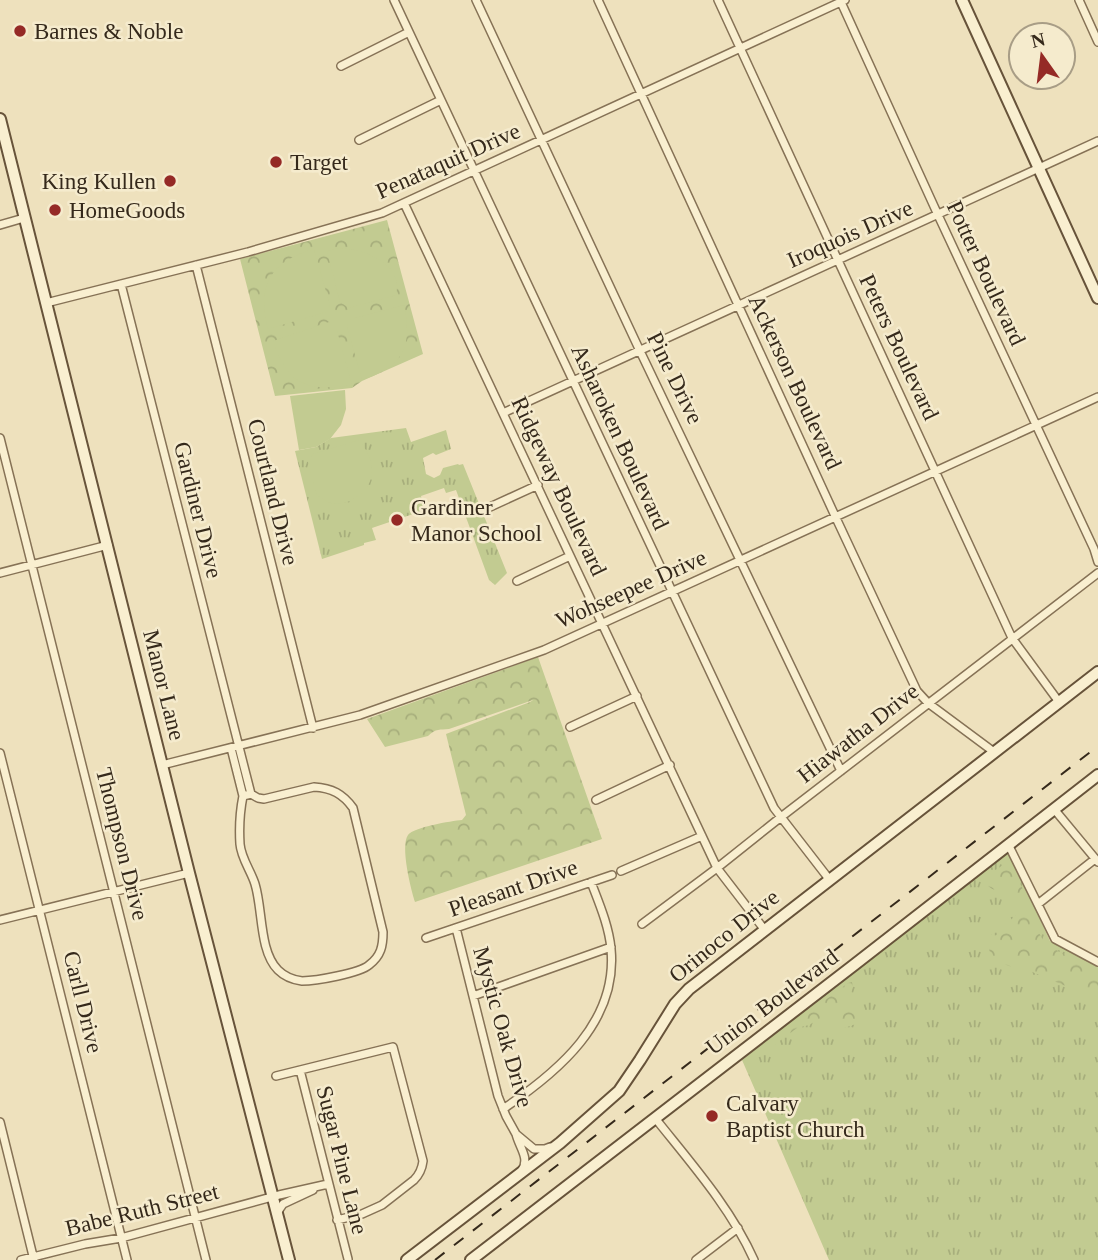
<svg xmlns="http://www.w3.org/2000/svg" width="1098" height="1260" viewBox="0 0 1098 1260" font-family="'Times New Roman',serif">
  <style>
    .grass { fill: url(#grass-tufts) }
    .forest { fill: url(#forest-crowns) }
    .pitch { fill: #c2cb91 }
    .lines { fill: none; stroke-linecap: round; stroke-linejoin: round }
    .street-casing { stroke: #867256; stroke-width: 10 }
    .secondary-casing { stroke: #67533a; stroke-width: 14 }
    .street { stroke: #f9efd0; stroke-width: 7 }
    .secondary { stroke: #f9efd0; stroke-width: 10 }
    .rail { stroke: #35291b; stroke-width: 2; stroke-dasharray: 12 12; stroke-linecap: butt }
    .poi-dot { fill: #952a26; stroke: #f5ebcd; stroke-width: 2.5 }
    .labels { text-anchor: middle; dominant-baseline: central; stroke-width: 5; stroke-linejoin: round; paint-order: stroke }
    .poi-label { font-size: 23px; fill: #35291b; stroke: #f5ebcd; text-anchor: start }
    .street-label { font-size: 23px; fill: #35291b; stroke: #f5ebcd }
  </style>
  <defs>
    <pattern id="grass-tufts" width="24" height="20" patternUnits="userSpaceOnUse" patternTransform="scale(1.75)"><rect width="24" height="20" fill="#c2cb91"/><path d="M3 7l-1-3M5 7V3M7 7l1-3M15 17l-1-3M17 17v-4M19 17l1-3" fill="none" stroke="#a7ae7c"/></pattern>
    <pattern id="forest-crowns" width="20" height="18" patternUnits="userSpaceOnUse" patternTransform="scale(1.75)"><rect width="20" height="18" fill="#c2cb91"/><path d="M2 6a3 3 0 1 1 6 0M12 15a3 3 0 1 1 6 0" fill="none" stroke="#a7ae7c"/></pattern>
  </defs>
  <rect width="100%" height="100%" fill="#eee1bd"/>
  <!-- grass -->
  <path class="grass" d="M406,428L411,442L446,430L451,449L436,455L433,453L423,458L426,474L434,478L440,475L443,468L458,464L459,465L463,464L507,573L495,585L489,580L456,490L446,493L444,488L421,496L424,509L422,511L372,528L376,540L364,543V545L322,559L295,451L316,447L331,438Z
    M1009,851L1050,941L1098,967V1260H829L742,1060Z"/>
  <!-- forest -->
  <path class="forest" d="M387,220L423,354L362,381L352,388L275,396L240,259Z
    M538,657L602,839L415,902C411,890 400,846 408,835C414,827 451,821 462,820L466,815L446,734L530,702L533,700L449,729C440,730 436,728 428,736L385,747L367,719Z
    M1007,862H1010L1032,909L1037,929L1043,940L1050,947L1098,971V998L1090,996L1079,989L1068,987L1030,971L1015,968L992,960L988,945L979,933L980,928L985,927L993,936C1004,934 1004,928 1010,921C1014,916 1019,914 1023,909C1014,888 991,897 983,879Z
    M852,982C854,991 848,998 850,1006C852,1012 857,1017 859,1023L844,1028L824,1016L809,1025L797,1028L769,1049H763V1047L848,983Z"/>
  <!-- pitch -->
  <path class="pitch" d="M339,248C364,249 404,263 396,295L349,308L340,302L327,251Z
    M314,249L330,306L326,312L268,329C257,285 270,262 314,249Z
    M404,305C413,347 403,367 362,380L347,326L351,319Z
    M329,322L336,327L352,385C307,392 288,385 273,341Z
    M345,390L346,409L341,425L330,439L316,447L299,450L290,396Z
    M359,440C376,461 379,485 352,500C346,503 338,505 331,503C326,502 321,497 317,495L308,462L313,454Z"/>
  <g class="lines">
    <defs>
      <path id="street" d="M394,0L774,808L829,879
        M476,0L640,351L841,771
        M598,0L836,518L917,691L928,703L994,752
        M718,0L1012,638L1059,702
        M840,0L938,215L1094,549L1098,562
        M1079,0L1098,42
        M341,66L409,32
        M359,140L441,100
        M404,203L717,868L764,929
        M0,225L24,218
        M196,265L313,728
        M121,284L251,794
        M46,303L248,252L382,213L845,0
        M503,413L1098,141
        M0,438L206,1260
        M490,507L538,485
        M0,573L108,545
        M517,581L570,556
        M570,727L637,696
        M231,748L243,796
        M0,753L127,1260
        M162,765L360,715L544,650L1098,397
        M314,787C332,788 343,794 353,808L383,932C383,946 381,956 369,965C360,973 316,981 302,981C294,980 284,976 278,970C259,951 263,910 255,884C251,871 241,858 240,844C239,828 240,811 243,796L251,794L258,798L264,799Z
        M596,800L670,765
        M1054,809L1098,862
        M1008,844L1055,939L1098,962
        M621,871L702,836
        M1038,904L1095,859
        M0,920L189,873
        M642,924L717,868L781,817L1098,573
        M456,928L498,1096L506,1116L516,1134
        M426,938L612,875
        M473,996L611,947
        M300,1070L348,1259
        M276,1076L393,1047L423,1161C422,1169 420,1174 414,1180L382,1205L362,1214L337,1220
        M503,1109C558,1072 618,1022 611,949C609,926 599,903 591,882
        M655,1118C690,1162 731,1208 754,1260
        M0,1122L34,1260
        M522,1170C530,1158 519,1147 516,1134L534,1149H545L550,1147
        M277,1213L283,1204L313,1190
        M21,1260L85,1244L121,1238L279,1195L328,1184
        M696,1260L738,1228"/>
      <path id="secondary" d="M962,0L1098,298
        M0,119L189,873L289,1260
        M407,1260L560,1143L619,1091L640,1060L675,1004L689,989L1098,672
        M471,1260L854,965L1098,775"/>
    </defs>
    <!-- street casing -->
    <use href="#street" class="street-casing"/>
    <!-- secondary casing -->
    <use href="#secondary" class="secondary-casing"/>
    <!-- street -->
    <use href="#street" class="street"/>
    <!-- secondary -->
    <use href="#secondary" class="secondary"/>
    <!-- rail -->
    <path class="rail" d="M435,1260L1098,746"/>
  </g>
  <!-- markers -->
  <g class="poi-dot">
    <circle cx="20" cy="31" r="7"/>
    <circle cx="276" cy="162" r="7"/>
    <circle cx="170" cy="181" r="7"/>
    <circle cx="55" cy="210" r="7"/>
    <circle cx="397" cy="520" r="7"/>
    <circle cx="712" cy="1116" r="7"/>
  </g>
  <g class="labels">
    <!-- poi labels -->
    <g class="poi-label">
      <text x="34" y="31">Barnes &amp; Noble</text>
      <text x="290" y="162">Target</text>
      <text x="156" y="181" text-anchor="end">King Kullen</text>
      <text x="69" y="210">HomeGoods</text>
      <text x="411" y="507">Gardiner<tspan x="411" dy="26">Manor School</tspan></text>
      <text x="726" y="1103">Calvary<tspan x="726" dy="26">Baptist Church</tspan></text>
    </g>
    <!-- street labels -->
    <g class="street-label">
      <text transform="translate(448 161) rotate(-24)">Penataquit Drive</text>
      <text transform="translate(850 234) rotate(-24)">Iroquois Drive</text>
      <text transform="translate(986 273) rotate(65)">Potter Boulevard</text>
      <text transform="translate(899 347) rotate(65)">Peters Boulevard</text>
      <text transform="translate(675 378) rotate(64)">Pine Drive</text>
      <text transform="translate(795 382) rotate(65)">Ackerson Boulevard</text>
      <text transform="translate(620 437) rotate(65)">Asharoken Boulevard</text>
      <text transform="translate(559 486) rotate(65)">Ridgeway Boulevard</text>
      <text transform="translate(273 492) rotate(76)">Courtland Drive</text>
      <text transform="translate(198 510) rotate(76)">Gardiner Drive</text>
      <text transform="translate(631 589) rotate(-24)">Wohseepee Drive</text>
      <text transform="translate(164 685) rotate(76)">Manor Lane</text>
      <text transform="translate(858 733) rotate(-38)">Hiawatha Drive</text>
      <text transform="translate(122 844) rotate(76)">Thompson Drive</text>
      <text transform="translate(513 888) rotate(-19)">Pleasant Drive</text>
      <text transform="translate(724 936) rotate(-39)">Orinoco Drive</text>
      <text transform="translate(83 1002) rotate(76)">Carll Drive</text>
      <text transform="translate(772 1002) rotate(-37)">Union Boulevard</text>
      <text transform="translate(503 1027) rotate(74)">Mystic Oak Drive</text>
      <text transform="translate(342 1160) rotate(76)">Sugar Pine Lane</text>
      <text transform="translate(142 1210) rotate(-14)">Babe Ruth Street</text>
    </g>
  </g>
  <!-- north arrow -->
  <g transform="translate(1042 56) rotate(346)"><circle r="33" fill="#f5ebcd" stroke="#a89d86" stroke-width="2"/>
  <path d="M0-5L12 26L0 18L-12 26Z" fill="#952a26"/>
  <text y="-10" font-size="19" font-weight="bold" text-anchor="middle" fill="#35291b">N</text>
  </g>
</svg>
